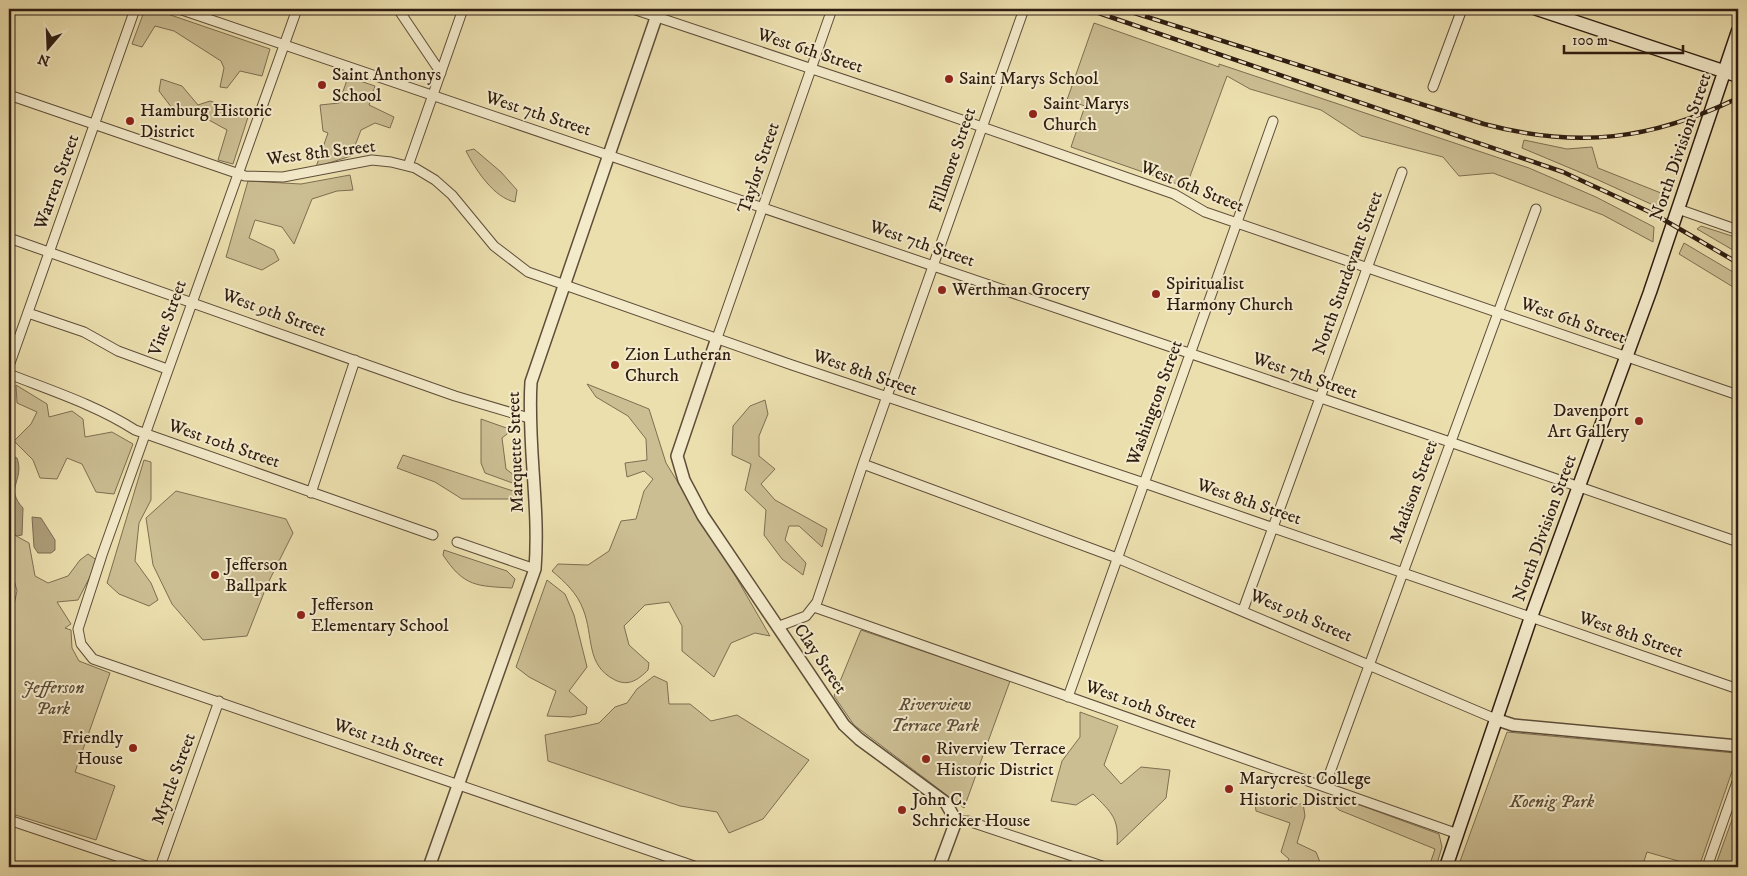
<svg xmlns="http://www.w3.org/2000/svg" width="1747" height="876" viewBox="0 0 1747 876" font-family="'IM FELL DW Pica',serif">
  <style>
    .green { fill: #ccbe93; stroke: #7e6e52 }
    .water { fill: #ac9d79; stroke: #7a6a50 }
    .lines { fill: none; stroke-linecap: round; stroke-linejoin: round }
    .minor-casing { stroke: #5e4e39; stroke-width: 11 }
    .tertiary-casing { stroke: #5e4e39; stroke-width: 14 }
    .secondary-casing { stroke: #2f1d12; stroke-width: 15 }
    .minor { stroke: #f3eaca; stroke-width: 9 }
    .tertiary { stroke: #f3eaca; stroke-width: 11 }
    .secondary { stroke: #f3eaca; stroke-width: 12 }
    .rail-casing { stroke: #2f1d12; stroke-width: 4.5 }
    .rail { stroke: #f3eaca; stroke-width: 2.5; stroke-dasharray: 8; stroke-linecap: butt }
    .poi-dot { fill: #8f2418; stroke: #f3eaca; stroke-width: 2 }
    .labels { text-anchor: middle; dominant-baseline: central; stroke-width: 4; stroke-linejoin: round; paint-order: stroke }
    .street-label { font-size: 18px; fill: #2f1d12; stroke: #f3eaca }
    .poi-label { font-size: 18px; fill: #2f1d12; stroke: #f3eaca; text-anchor: start }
    .park-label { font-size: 18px; font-style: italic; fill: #5e4d39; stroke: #f3eaca }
  </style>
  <rect width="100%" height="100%" fill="#ecdfae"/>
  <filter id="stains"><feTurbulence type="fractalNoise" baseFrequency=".004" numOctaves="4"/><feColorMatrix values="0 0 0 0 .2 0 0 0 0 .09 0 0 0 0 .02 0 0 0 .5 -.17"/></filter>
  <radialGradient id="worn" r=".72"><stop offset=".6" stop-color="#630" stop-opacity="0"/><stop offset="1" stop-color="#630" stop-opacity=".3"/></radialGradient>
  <!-- green -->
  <path class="green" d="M145,9H153L270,49L262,76L240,71L227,88L220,87L224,68L221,61L174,31L155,26L142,47L132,44Z
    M1094,23L1219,67V64L1529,168L1596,197L1654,227L1653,242L1603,215L1493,173L1459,176L1443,157L1361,136L1321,110L1250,89L1227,76L1186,187L1071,147L1085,106L1067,100Z
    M348,77L375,86L369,105L394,117L390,128L375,123L361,130L351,156L316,167L328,133L323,131L320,105L339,103Z
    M161,79L182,86L198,105L210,101L249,114L233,164L218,160L227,130L200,115L175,112L159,91Z
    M1524,140L1567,149L1592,147L1598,168L1666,195L1664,210L1596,179L1522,148Z
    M474,149L501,172L517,190L515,202C494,198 475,169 466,151Z
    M350,175L353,190L337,191L312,199L294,244L282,227L255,220L249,238L274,250L279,260L262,270L226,257L248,181L301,184Z
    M1701,226L1738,238V253L1697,229Z
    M1684,243L1738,275V290L1679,254Z
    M587,384L649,409L666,463L729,565L770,636L755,633L731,643L714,677L682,651V626L669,602L645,605L624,626L629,645L649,663L648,670C639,679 629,687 615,680C585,665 594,636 583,609C577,593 565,582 552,571L558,564L588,565L609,551L621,521L636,519L644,491L653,479L644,471L627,477L625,463L647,460L646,439L628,416L596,397Z
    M16,385L47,404L49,417L72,411L83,419L85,437L112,432L133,444L114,494L96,492L82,464L67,458L57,479L40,478L33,460L14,441L31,424L37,412L17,403Z
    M765,400L768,414L759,436V456L775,469L761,484L775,500L827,529L822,547L799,526H789L785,540L806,563L803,575L782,559L764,535L766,510L745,490L751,464L732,455L733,426L750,406Z
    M481,419L512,430L502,438L506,469L519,479L518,485L485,473L481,463Z
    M403,455L513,491L517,499H462L435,482L397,468Z
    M144,460L151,462V500L139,523L135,561L151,583L158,600L149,606L119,594L107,583Z
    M176,491L286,519L293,533L267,585L247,636L203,640L172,604L153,565L146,518Z
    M9,532L29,543L35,576L48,583L68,576L80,560L88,554L98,561L78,600L57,602L71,624L65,628L71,630L72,648L79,661L110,673L75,772L115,786L96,840L9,813V613L10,609H13L17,591L9,561Z
    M444,550L507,571L515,579L512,588C477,586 464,587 443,555Z
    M547,580L565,594L574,615L587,667L569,691L587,707L586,714L571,717L547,716L556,691L529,677L516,667Z
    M861,630L1010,681L964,808L854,725L834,696Z
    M654,676L667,682L669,704H690L711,721L737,715L809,760L763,819L729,833L717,812L680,806L548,761L545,735L599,723L615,707L627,703L637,689Z
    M1080,712L1118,726L1104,765L1121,784L1141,767L1170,770L1166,798L1117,845C1119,818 1112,813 1093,794L1076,805L1051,801L1062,761L1080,737Z
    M1507,732L1735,753L1737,757L1699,867L1647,852L1642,867H1458Z
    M1335,796L1439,834L1442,847L1436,867H1429L1435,849L1339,810L1329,801Z
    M1255,802L1291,807L1303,803L1305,816L1297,843L1316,852L1322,867H1285L1289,859L1281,852L1290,823L1256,811Z
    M1738,803V867H1715Z"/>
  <!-- water -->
  <path class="water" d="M9,454L17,458C25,480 4,488 23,508L22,535L17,536L9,529Z
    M32,517L41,518L55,540V550L51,553H38L34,547Z"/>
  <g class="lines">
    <defs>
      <path id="minor" d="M179,9L1450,442L1738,542
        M297,9L102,555L78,629L81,644L93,659L697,867
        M398,9L441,73
        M633,9L899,98L1174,194L1205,212L1738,395
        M1316,9H1317
        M1433,87L1462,9
        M9,95L245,176L283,177L372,160L391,162L415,168L435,180L452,195L494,246L528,272L792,365L1144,483L1738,689
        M408,166L463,9
        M1678,209L1738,230
        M9,238L455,396L529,418
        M28,313L84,332L118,351L167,369
        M717,338L832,9
        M9,366L135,9
        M9,374C52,391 96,405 135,430L433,535
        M863,464L1117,558L1498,720
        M311,493L355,360
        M457,542L535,569
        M814,607L1458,834
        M1243,610L1402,172
        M777,627L806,616L817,602L863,464L1024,9
        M1068,697L1273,121
        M1325,786L1536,209
        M9,820L149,867
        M956,821H968L1105,867
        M160,867L219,701
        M1707,867L1738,779"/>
      <path id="tertiary" d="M717,338L677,456L684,480L703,516L844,725L859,739L946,803L956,821L939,867
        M1498,720L1513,725L1738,746
        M429,867L535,569C540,506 527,445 531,382L659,9"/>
      <path id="secondary" d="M1537,9L1738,76
        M1446,867L1531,617L1650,292L1738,31"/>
    </defs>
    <!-- minor casing -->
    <use href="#minor" class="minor-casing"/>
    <!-- tertiary casing -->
    <use href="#tertiary" class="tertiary-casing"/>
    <!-- secondary casing -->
    <use href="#secondary" class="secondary-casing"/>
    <!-- minor -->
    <use href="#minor" class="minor"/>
    <!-- tertiary -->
    <use href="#tertiary" class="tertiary"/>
    <!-- secondary -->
    <use href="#secondary" class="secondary"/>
    <defs>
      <path id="rail" d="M1087,9L1563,172L1654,214L1738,263
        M1122,9L1484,124C1578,149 1651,140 1738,98"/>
    </defs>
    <!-- rail casing -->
    <use href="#rail" class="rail-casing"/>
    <!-- rail -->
    <use href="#rail" class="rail"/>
  </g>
  <!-- markers -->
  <g class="poi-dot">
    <circle cx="949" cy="79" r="5"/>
    <circle cx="322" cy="85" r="5"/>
    <circle cx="1033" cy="114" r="5"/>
    <circle cx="130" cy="121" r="5"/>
    <circle cx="942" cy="290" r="5"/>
    <circle cx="1156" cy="294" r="5"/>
    <circle cx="615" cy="365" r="5"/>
    <circle cx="1639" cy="421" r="5"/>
    <circle cx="215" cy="575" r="5"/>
    <circle cx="301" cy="615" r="5"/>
    <circle cx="133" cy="748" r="5"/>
    <circle cx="926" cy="759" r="5"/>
    <circle cx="1229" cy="789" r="5"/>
    <circle cx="902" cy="810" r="5"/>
  </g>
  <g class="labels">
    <!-- street labels -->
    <g class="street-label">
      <text transform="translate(810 51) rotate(18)">West 6th Street</text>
      <text transform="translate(538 114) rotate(18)">West 7th Street</text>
      <text transform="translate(1681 147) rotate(-71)">North Division Street</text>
      <text transform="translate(321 153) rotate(-7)">West 8th Street</text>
      <text transform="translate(953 160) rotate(-71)">Fillmore Street</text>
      <text transform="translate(759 168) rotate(-71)">Taylor Street</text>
      <text transform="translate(57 182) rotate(-70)">Warren Street</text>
      <text transform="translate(1192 187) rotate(22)">West 6th Street</text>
      <text transform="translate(922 244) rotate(19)">West 7th Street</text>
      <text transform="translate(1348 273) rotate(-70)">North Sturdevant Street</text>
      <text transform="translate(274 313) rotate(20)">West 9th Street</text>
      <text transform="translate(168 318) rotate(-70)">Vine Street</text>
      <text transform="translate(1573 321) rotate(19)">West 6th Street</text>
      <text transform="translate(865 373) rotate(19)">West 8th Street</text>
      <text transform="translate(1305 376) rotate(19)">West 7th Street</text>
      <text transform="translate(1155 403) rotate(-70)">Washington Street</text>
      <text transform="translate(224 444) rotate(19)">West 10th Street</text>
      <text transform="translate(516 452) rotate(-92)">Marquette Street</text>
      <text transform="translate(1414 492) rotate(-70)">Madison Street</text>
      <text transform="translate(1249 502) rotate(19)">West 8th Street</text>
      <text transform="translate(1545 528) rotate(-70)">North Division Street</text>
      <text transform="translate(1301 616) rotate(23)">West 9th Street</text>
      <text transform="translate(1631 635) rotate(19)">West 8th Street</text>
      <text transform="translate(820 659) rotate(56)">Clay Street</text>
      <text transform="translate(1141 705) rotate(19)">West 10th Street</text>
      <text transform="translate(389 743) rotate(19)">West 12th Street</text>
      <text transform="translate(174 779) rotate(-70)">Myrtle Street</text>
    </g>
    <!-- poi labels -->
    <g class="poi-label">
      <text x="332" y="75">Saint Anthonys<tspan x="332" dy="21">School</tspan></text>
      <text x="959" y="79">Saint Marys School</text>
      <text x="1043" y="104">Saint Marys<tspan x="1043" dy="21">Church</tspan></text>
      <text x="140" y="111">Hamburg Historic<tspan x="140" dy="21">District</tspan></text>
      <text x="1166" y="284">Spiritualist<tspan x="1166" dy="21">Harmony Church</tspan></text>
      <text x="952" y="290">Werthman Grocery</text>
      <text x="625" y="355">Zion Lutheran<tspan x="625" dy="21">Church</tspan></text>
      <text x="1629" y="411" text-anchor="end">Davenport<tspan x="1629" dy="21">Art Gallery</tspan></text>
      <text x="225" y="565">Jefferson<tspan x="225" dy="21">Ballpark</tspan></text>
      <text x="311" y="605">Jefferson<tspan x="311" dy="21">Elementary School</tspan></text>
      <text x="123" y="738" text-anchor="end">Friendly<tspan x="123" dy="21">House</tspan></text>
      <text x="936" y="749">Riverview Terrace<tspan x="936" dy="21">Historic District</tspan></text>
      <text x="1239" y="779">Marycrest College<tspan x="1239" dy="21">Historic District</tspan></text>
      <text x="912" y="800">John C.<tspan x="912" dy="21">Schricker House</tspan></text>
    </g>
    <!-- park labels -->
    <g class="park-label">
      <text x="53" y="688">Jefferson<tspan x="53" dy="21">Park</tspan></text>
      <text x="935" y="705">Riverview<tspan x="935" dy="21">Terrace Park</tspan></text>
      <text x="1552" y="802">Koenig Park</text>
    </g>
  </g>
  <!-- margin -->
  <rect width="1747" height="876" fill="none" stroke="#ecdfae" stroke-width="30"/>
  <rect x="10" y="10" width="1727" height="856" fill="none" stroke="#2f1d12" stroke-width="2.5"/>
  <rect x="15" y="15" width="1717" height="846" fill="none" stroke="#2f1d12"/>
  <!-- north arrow -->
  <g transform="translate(48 48) rotate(199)" stroke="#f3eaca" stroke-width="4" paint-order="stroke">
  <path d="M0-4L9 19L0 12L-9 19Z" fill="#2f1d12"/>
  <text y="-8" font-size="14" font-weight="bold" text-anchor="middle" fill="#2f1d12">N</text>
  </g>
  <!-- scale -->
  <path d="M1564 45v8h119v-8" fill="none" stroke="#2f1d12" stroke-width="2.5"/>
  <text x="1572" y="45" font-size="15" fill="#2f1d12" stroke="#f3eaca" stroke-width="4" paint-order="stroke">100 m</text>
  <rect width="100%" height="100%" filter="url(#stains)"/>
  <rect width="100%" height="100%" fill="url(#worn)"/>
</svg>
